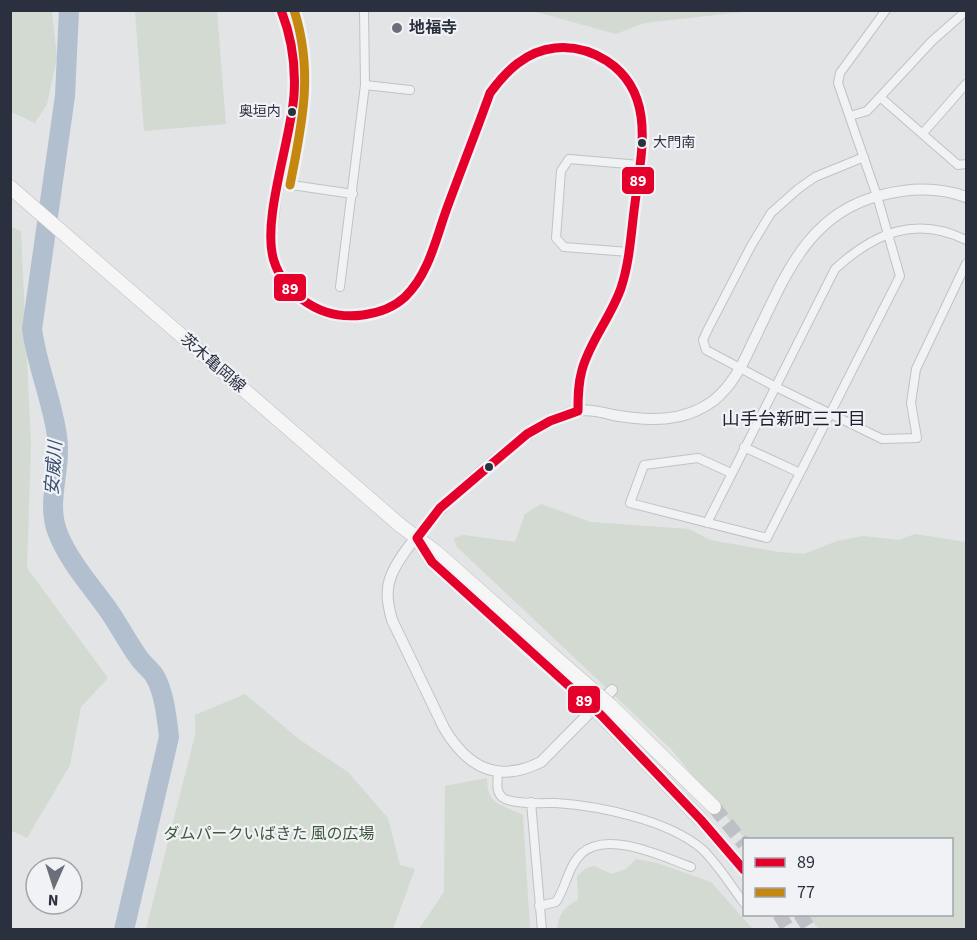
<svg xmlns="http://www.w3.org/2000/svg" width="977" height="940" viewBox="0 0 977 940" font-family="'Source Sans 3','Noto Sans JP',sans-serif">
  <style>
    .green { fill: #d2dad2 }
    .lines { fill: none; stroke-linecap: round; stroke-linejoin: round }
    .river { stroke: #b2bfcf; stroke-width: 20 }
    .primary-tunnel { stroke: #bdc0c4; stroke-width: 14; stroke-dasharray: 14 7; stroke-linecap: butt }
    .minor-casing { stroke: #c0c2c4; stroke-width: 10 }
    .tertiary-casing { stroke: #c0c2c4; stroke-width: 12 }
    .primary-casing { stroke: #bfc1c4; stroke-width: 15 }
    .minor { stroke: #f1f2f4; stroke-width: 8 }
    .tertiary { stroke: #f1f2f4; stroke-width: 10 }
    .primary { stroke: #f6f6f6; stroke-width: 14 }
    .primary-bridge-casing { stroke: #bfc1c4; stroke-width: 15; stroke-linecap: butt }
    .primary-bridge { stroke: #f6f6f6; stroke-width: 14 }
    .bus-1-casing { stroke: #f0f2f6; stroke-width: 14 }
    .bus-2-casing { stroke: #f0f2f6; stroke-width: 14 }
    .bus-1 { stroke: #e4002b; stroke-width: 9 }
    .bus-2 { stroke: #c48810; stroke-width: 9 }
    .poi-dot { fill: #6a6f79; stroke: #f0f2f6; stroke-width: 2 }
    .bus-dot { fill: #2a303e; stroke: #f0f2f6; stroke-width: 2 }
    .labels { text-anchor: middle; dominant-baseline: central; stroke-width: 4.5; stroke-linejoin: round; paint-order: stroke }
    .bus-label { font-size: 14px; fill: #2a303e; stroke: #f0f2f6; text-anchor: end }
    .poi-label { font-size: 16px; font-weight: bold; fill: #2a303e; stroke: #f0f2f6; text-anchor: start }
    .street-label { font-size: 16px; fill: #2a303e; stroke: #f0f2f6 }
    .park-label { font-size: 16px; fill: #3d5939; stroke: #f0f2f6 }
    .neighbourhood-label { font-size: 18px; fill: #1c212f; stroke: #f0f2f6 }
    .water-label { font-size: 18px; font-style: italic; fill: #384d6f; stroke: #f0f2f6 }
    .line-badge { stroke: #f0f2f6; stroke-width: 2 }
    .badge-label { font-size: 16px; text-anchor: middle; font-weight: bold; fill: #fff }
  </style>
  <rect width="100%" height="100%" fill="#e2e4e6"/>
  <!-- green -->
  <path class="green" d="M10,11H52L57,58L47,104L35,123L11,112Z
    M135,11H217L226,124L144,131Z
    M533,11H752L644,23L616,34Z
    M11,227L21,231L31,445L27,568L108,678L81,707L70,765L27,838L10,830Z
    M541,504L591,522L689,529L710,540L779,552L804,554L837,541L863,536L899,540L915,534L966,542V929H819L807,915L952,914V840L745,839L671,749L456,546L454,538L463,535L515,542L525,514Z
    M245,694L300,740L348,772L388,818L400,865L415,869L393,929H146L195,735V715Z
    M487,778C487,807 503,804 523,815L530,929H419L444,892L445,786Z
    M636,859L657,863L711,882L753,929H557C559,914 564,907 578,900L577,876L586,868L594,866L612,874L626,869Z"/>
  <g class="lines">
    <!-- river -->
    <path class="river" d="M69,10L65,96L32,329C37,366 52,400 57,436C62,468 46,500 57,531C67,558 87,581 104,604C117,621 126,640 139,658C143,664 150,669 154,675C164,690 167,719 169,737L124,930"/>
    <!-- primary-tunnel -->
    <path class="primary-tunnel" d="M714,807L744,844
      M701,820L744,870
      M779,914L789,930
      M800,914L810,930"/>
    <defs>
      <path id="minor" d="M365,85L410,90
        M880,97L958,165L966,164
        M850,116L867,111L932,41L966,11
        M923,133L966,84
        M864,157L815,177L798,189L771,213L751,246L707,331L703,340L706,350L774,386L882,439L917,438L911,403L916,369L966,264
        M278,183L353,194
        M629,252L564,247L556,238L561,171L569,159L640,165
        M340,287L365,85L364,10
        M744,447L800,473
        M731,473L698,458L644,465L630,503L767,538L900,276L877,196L838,83L840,73L886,10
        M707,523L835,269C874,233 916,215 966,240
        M498,771C498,780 495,791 502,797C511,805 544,803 556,803C600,806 668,820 702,849C718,864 731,886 744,903
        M531,802L542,930
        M539,906L556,902C566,887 568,866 582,853C609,830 663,857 691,867"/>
      <path id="tertiary" d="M281,10C290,33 296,57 295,81C294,125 279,168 274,211C272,228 269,245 274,261C280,279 291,292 307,303C322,315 344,319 363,315C378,313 392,308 404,298C428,276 436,237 447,208C462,170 476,132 490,93C506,70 525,51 555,48C596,43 637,75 642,117C645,140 639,171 636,194C632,225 630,258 621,288C612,316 592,338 583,366C578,380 578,395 578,411
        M612,690L541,762C497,784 467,767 444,728L392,620C388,605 385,591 391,576C410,528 527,420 577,411C588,409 602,412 613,415C648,421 683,423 713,401C731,387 742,366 751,346C783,282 805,213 882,195C910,188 939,187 966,197"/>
      <path id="primary" d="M10,187L401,526L436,552L549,652
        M421,544L432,562L541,659
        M611,706L714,807
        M601,715L701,820"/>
    </defs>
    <!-- minor casing -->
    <use href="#minor" class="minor-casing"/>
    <!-- tertiary casing -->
    <use href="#tertiary" class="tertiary-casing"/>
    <!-- primary casing -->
    <use href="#primary" class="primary-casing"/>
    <!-- minor -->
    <use href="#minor" class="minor"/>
    <!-- tertiary -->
    <use href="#tertiary" class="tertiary"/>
    <!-- primary -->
    <use href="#primary" class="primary"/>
    <defs>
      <path id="primary-bridge" d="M549,652L611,706
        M541,659L601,715"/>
    </defs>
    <!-- primary-bridge casing -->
    <use href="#primary-bridge" class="primary-bridge-casing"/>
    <!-- primary-bridge -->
    <use href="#primary-bridge" class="primary-bridge"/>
    <defs>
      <path id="bus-1" d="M281,10C292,38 296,65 294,95C291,140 261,221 274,261C279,277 290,290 303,300C322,314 341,318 363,315C378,313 393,308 405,297C429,274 436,238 447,208C461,170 476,132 490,93C506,71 526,51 555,48C574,46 591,51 607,61C657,94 641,154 635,203C631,232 630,261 621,288C611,317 590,341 582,370C578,384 578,397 578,411
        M417,538L432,562L601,715L701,820L744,870
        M417,538L440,508L527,434L550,421L578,411"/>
      <path id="bus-2" d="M290,185C302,124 314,72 294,10"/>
    </defs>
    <!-- bus-1 casing -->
    <use href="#bus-1" class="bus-1-casing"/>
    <!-- bus-2 casing -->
    <use href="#bus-2" class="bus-2-casing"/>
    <!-- bus-1 -->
    <use href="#bus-1" class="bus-1"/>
    <!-- bus-2 -->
    <use href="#bus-2" class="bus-2"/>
  </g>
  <!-- markers -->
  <circle class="poi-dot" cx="397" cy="28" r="6"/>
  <g class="bus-dot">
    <circle cx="292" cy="112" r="5"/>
    <circle cx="642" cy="143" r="5"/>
    <circle cx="489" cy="467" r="5"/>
  </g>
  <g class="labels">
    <!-- bus labels -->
    <g class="bus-label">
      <text x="281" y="112">奥垣内</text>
      <text x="653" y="143" text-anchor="start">大門南</text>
    </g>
    <!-- poi labels -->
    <g class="poi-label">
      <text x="409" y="28">地福寺</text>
    </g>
    <!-- street labels -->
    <g class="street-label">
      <text transform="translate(213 363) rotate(41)">茨木亀岡線</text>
    </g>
    <!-- park labels -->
    <g class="park-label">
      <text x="269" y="834">ダムパークいばきた 風の広場</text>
    </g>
    <!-- neighbourhood labels -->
    <g class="neighbourhood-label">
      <text x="794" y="419">山手台新町三丁目</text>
    </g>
    <!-- water labels -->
    <g class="water-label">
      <text transform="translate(54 468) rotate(-86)">安威川</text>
    </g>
  </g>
  <g class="line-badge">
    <rect x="621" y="166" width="34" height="29" rx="6" fill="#e4002b"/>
    <rect x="273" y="273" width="34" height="29" rx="6" fill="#e4002b"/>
    <rect x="567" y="685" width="34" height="29" rx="6" fill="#e4002b"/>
  </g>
  <g class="badge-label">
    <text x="638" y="186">89</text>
    <text x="290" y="294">89</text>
    <text x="584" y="706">89</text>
  </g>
  <!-- border -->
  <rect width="977" height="940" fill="none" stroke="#2a303e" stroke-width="24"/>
  <!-- legend -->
  <rect x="743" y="838" width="210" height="78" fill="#f0f2f6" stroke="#a1a4ac" stroke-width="1.5"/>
  <rect x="755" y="858" width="30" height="9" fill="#e4002b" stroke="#a1a4ac" stroke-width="1.5"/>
  <text x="797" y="868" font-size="18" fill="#2a303e">89</text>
  <rect x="755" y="888" width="30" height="9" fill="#c48810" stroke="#a1a4ac" stroke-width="1.5"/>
  <text x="797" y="898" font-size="18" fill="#2a303e">77</text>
  <!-- north arrow -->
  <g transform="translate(54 886) rotate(183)"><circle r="28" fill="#f0f2f6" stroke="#a1a4ac" stroke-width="1.5"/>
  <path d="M0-4.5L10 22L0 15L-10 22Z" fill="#6a6f79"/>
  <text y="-9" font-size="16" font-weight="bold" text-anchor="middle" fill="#2a303e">N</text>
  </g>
</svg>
